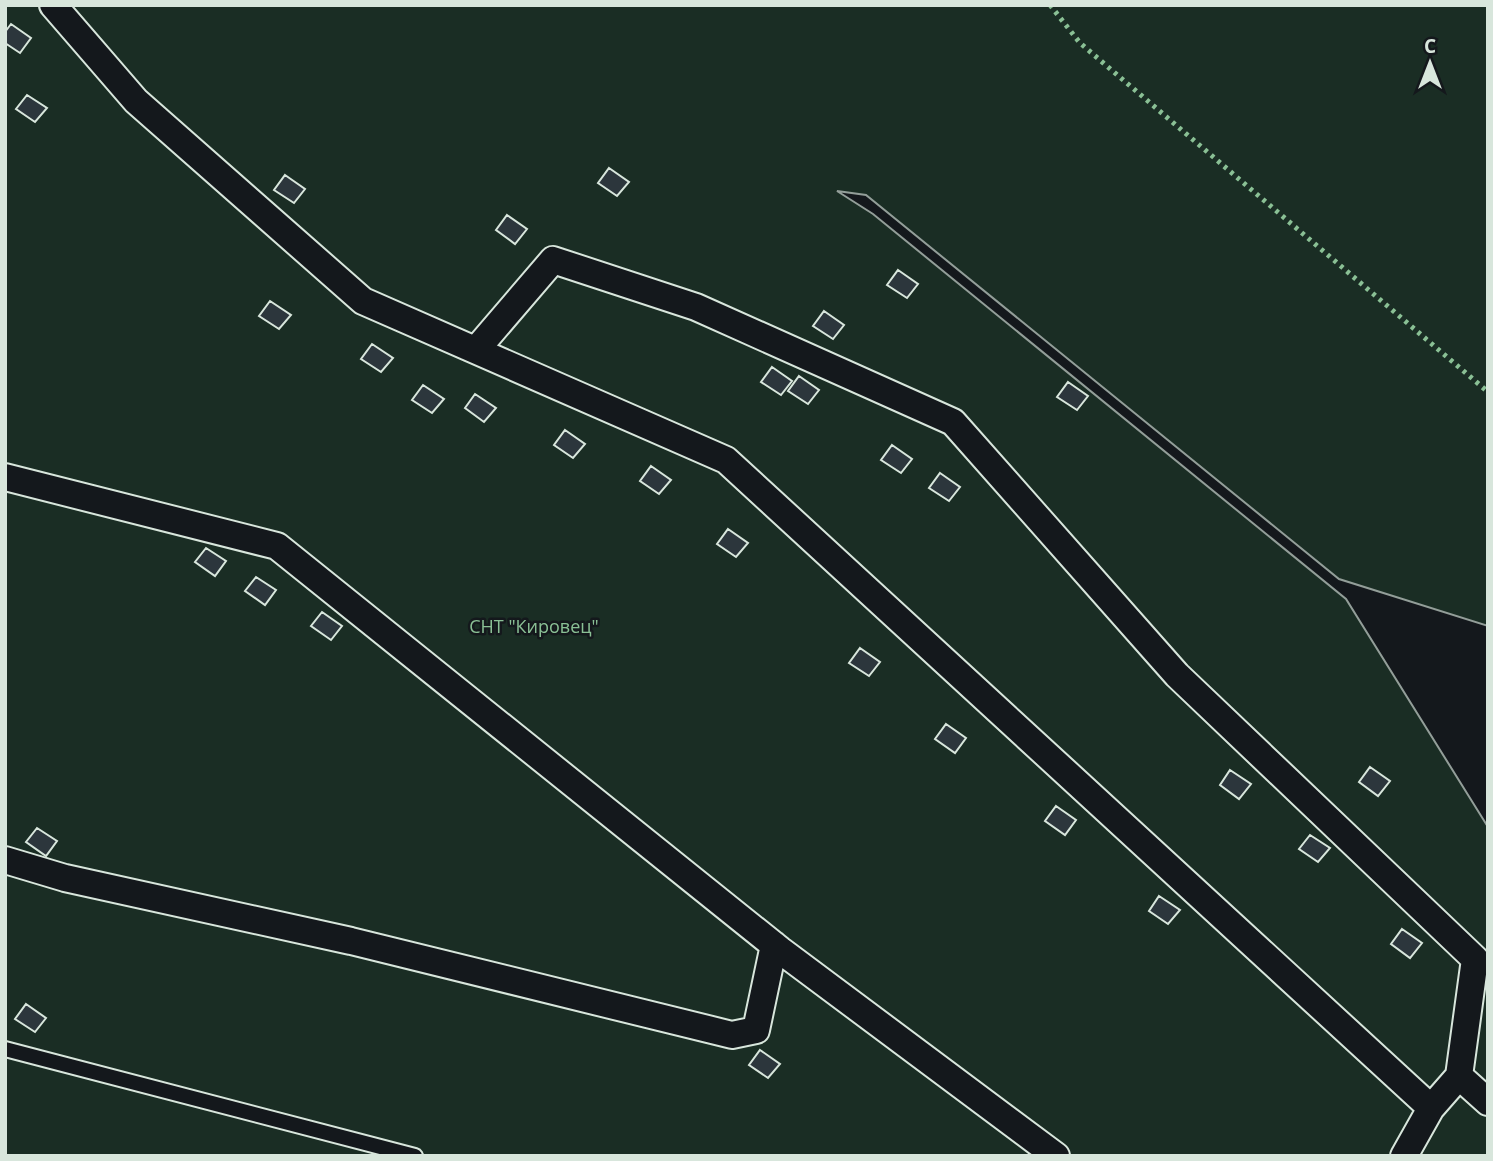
<svg xmlns="http://www.w3.org/2000/svg" width="1493" height="1161" viewBox="0 0 1493 1161" font-family="'Open Sans',sans-serif">
  <style>
    .green { fill: #1a2d24; stroke: #939e99; stroke-width: 2 }
    .building { fill: #2c363c; stroke: #d8e6dc; stroke-width: 2 }
    .lines { fill: none; stroke-linecap: round; stroke-linejoin: round }
    .lane-casing { stroke: #d8e6dc; stroke-width: 18 }
    .street-casing { stroke: #d8e6dc; stroke-width: 30 }
    .lane { stroke: #14181c; stroke-width: 14 }
    .street { stroke: #14181c; stroke-width: 26 }
    .hedge { stroke: #8ac095; stroke-width: 5; stroke-dasharray: 3.5 5; stroke-linecap: butt }
    .labels { text-anchor: middle; dominant-baseline: central; stroke-width: 5; stroke-linejoin: round; paint-order: stroke }
    .park-label { font-size: 18px; fill: #8ac095; stroke: #14181c }
  </style>
  <rect width="100%" height="100%" fill="#14181c"/>
  <!-- green -->
  <path class="green" d="M5,5H1488V626L1339,579L866,195L837,191L873,214L1346,599L1488,827V1156H5Z"/>
  <!-- building -->
  <path class="building" d="M11,24L31,38L20,53L5,43V32Z
    M27,95L47,108L35,122L16,109Z
    M609,168L629,182L617,196L598,183Z
    M285,175L305,189L294,203L274,190Z
    M507,215L527,229L515,244L496,230Z
    M898,270L918,284L907,298L887,285Z
    M270,301L291,315L279,329L259,316Z
    M824,311L844,325L833,339L813,326Z
    M372,344L393,358L381,372L361,359Z
    M772,367L792,381L781,395L761,382Z
    M799,376L819,390L808,404L788,391Z
    M1068,382L1088,396L1077,410L1057,397Z
    M423,385L444,399L432,413L412,400Z
    M475,394L496,408L484,422L465,408Z
    M565,430L585,444L573,458L554,445Z
    M892,445L912,459L901,473L881,460Z
    M651,466L671,480L659,494L640,481Z
    M940,473L960,487L949,501L929,488Z
    M728,529L748,543L736,557L717,544Z
    M206,548L226,561L215,576L195,562Z
    M256,577L276,590L265,605L245,591Z
    M322,612L342,626L331,640L311,626Z
    M860,648L880,662L869,676L849,663Z
    M946,724L966,738L955,753L935,739Z
    M1370,767L1390,781L1378,796L1359,782Z
    M1230,770L1251,784L1239,799L1220,785Z
    M1056,806L1076,820L1065,835L1045,821Z
    M37,828L57,841L46,856L26,842Z
    M1310,835L1330,848L1318,862L1299,849Z
    M1159,896L1180,910L1168,924L1149,911Z
    M1402,929L1422,943L1410,958L1391,944Z
    M26,1004L46,1018L35,1032L15,1019Z
    M760,1050L780,1064L768,1078L749,1065Z"/>
  <g class="lines">
    <defs>
      <path id="lane" d="M5,1049L415,1156"/>
      <path id="street" d="M53,5L136,101L363,301L726,460L1431,1108
        M476,350L553,260L696,307L953,422L1177,675L1475,959L1459,1076L1431,1108L1404,1156
        M5,477L277,546L780,950L1056,1156
        M5,860L65,878L351,941L732,1035L756,1030L774,945
        M1459,1076L1488,1102"/>
    </defs>
    <!-- lane casing -->
    <use href="#lane" class="lane-casing"/>
    <!-- street casing -->
    <use href="#street" class="street-casing"/>
    <!-- lane -->
    <use href="#lane" class="lane"/>
    <!-- street -->
    <use href="#street" class="street"/>
    <!-- hedge -->
    <path class="hedge" d="M1050,5L1080,43L1488,392"/>
  </g>
  <g class="labels">
    <!-- park labels -->
    <g class="park-label">
      <text x="534" y="626">СНТ "Кировец"</text>
    </g>
  </g>
  <!-- border -->
  <rect width="1493" height="1161" fill="none" stroke="#d8e6dc" stroke-width="14"/>
  <!-- north arrow -->
  <g transform="translate(1430 63)" stroke="#14181c" stroke-width="5" paint-order="stroke">
  <path d="M0-5L12 26L0 18L-12 26Z" fill="#d8e6dc"/>
  <text y="-10" font-size="19" font-weight="bold" text-anchor="middle" fill="#d8e6dc">С</text>
  </g>
</svg>
